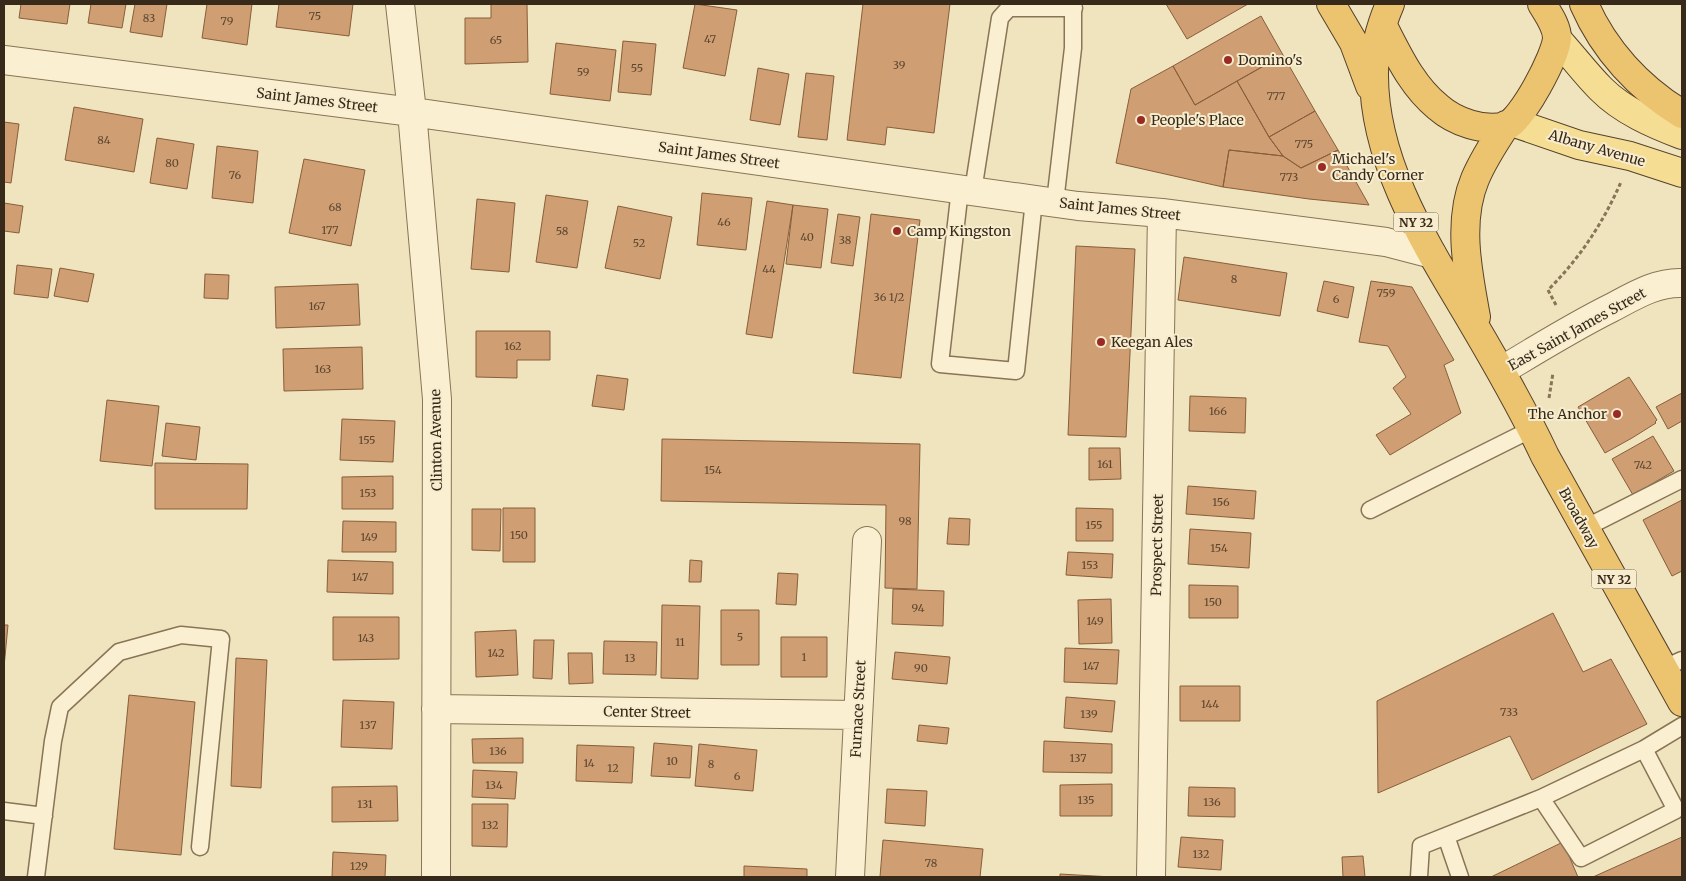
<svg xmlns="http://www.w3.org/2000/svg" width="1686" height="881" viewBox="0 0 1686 881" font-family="Merriweather,serif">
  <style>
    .building { fill: #cf9e72; stroke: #885e3b }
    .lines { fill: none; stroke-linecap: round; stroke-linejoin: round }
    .service-casing { stroke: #887456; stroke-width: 19 }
    .minor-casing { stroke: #887456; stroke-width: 30 }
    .primary-casing { stroke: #55412b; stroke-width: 30 }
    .trunk-casing { stroke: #55412b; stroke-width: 30 }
    .path { stroke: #887456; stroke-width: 3; stroke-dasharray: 4 2.5; stroke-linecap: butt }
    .service { stroke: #faf0d1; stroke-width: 16 }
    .minor { stroke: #faf0d1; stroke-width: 28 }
    .primary { stroke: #f5dd93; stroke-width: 28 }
    .trunk { stroke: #ecc36e; stroke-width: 28 }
    .poi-dot { fill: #9a2a24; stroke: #f7edce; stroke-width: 2 }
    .labels { text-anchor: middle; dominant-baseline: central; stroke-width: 4; stroke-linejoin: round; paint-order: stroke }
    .number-label { font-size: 11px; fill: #5d4731 }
    .shield { fill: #f7edce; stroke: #716451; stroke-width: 1 }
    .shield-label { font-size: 12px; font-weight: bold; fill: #372a1b }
    .poi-label { font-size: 14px; fill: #372a1b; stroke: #f7edce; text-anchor: start }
    .street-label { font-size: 14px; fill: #372a1b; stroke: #f7edce }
  </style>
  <rect width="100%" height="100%" fill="#efe4be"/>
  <!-- building -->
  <path class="building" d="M21,4H70L67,24L19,18Z
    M91,4H126L122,28L88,23Z
    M135,4H167L162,37L130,32Z
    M207,4H252L247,45L202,38Z
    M279,4H353L349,36L276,27Z
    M491,4H527L528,62L465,64V18H491Z
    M695,4L737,10L725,76L683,68Z
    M863,4H950L934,133L887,127L885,145L847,140Z
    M1166,4H1248L1187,39Z
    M1261,16L1283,55L1195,105L1173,66Z
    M623,41L656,44L651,95L618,92Z
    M556,43L616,50L610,101L550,94Z
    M1283,55L1315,111L1269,137L1237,81Z
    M1173,66L1195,105L1237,81L1269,137L1283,156L1229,150L1223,187L1116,163L1131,89Z
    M758,68L789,74L780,125L750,120Z
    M806,73L834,76L827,140L798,137Z
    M74,107L143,119L134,172L65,160Z
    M1315,111L1338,150L1301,168L1283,156L1269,137Z
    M4,122L19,124L11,183L4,182Z
    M157,138L194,144L187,189L150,183Z
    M217,146L258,151L253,203L212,198Z
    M1229,150L1283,156L1301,168L1338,150L1369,205L1309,199L1223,187Z
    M304,159L365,170L351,246L289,233Z
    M702,193L752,198L746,250L697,245Z
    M546,195L588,201L577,268L536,262Z
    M477,199L515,203L509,272L471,269Z
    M767,201L793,205L772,338L746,334Z
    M4,203L23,206L19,233L4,231Z
    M793,205L828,209L821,268L786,264Z
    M618,206L672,217L660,279L605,268Z
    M838,214L860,217L853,266L831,263Z
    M871,214L920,220L901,378L853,373Z
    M1076,246L1135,249L1126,437L1068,435Z
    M1184,257L1287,273L1280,316L1178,300Z
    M17,265L52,269L48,298L14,294Z
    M60,268L94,274L88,302L54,296Z
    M205,274L229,275L228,299L204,298Z
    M1324,281L1354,287L1348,318L1317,311Z
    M1371,281L1412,287L1454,360L1444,365L1461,413L1390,455L1376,435L1411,414L1393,388L1406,377L1388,346L1359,342Z
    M358,284L360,325L276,328L275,287Z
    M476,331H550V360H517V378L476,377Z
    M362,347L363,389L284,391L283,349Z
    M597,375L628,379L624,410L592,406Z
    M1629,377L1657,420L1655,422L1656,423L1632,438L1605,453L1578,407Z
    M1682,393V421L1668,429L1656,407Z
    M1190,396L1246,398L1245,433L1189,431Z
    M107,400L159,406L152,466L100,461Z
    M342,419L395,421L393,462L340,460Z
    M166,423L200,427L196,460L162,456Z
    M1653,436L1674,471L1633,495L1612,459Z
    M662,439L920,444L917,589L885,588L886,505L661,501Z
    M1089,448H1120L1121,479L1089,480Z
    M155,463L248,464L247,509H155Z
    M393,476V509H342V477Z
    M1188,486L1256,491L1254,519L1186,514Z
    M1682,500V571L1672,576L1643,520Z
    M503,508H535V562H503Z
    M1076,508L1113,509V541H1076Z
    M472,509H501L500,551L472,550Z
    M949,518L970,519L969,545L947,544Z
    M343,521L396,522V552H342Z
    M1190,529L1251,533L1249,568L1188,564Z
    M1068,552L1113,554L1112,578L1066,575Z
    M328,560L393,562V594L327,592Z
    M690,560L702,561L701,582H689Z
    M778,573L798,574L796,605L776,604Z
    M1189,585L1238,586V618H1189Z
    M893,589L944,591L943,626L892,624Z
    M1111,599L1112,643L1079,644L1078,600Z
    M662,605L700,606L698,679L661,678Z
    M721,610H759V665H721Z
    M1553,613L1583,672L1611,659L1647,724L1532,780L1510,736L1378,793L1377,701Z
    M333,617H399V659L333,660Z
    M4,625H8L4,667Z
    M516,630L518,675L476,677L475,632Z
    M781,637H827V677H781Z
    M534,640H554L552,679L533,678Z
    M604,641L657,642L656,675L603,674Z
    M1065,648L1119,650L1117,684L1064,682Z
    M895,652L950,657L947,684L892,679Z
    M568,653H592L593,683L569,684Z
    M236,658L267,660L261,788L231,786Z
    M1180,686H1240V721H1180Z
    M129,695L195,702L181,855L114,849Z
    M1066,697L1115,701L1112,732L1064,728Z
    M343,700L394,702L392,749L341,747Z
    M919,725L949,728L947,744L917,741Z
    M523,738V763H473L472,739Z
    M1044,741L1112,744V773L1043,772Z
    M654,743L692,746L690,778L651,776Z
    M699,744L757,750L753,791L695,786Z
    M577,745L634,747L632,783L576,781Z
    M473,770L517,772L515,799L472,797Z
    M1112,784V816H1060V785Z
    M397,786L398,821L332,822V787Z
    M1189,787L1235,788V817L1188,816Z
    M887,789L927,791L925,826L885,823Z
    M472,804H508L507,847L472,846Z
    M1181,837L1223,840L1221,870L1178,867Z
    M1682,837V877H1593Z
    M883,840L983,849L980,877H880Z
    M1563,842L1578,877H1491Z
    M333,852L386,855L385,877H332Z
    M1363,856L1365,877H1343L1342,857Z
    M744,866L807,869V877H744Z
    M1060,874L1112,877H1060Z"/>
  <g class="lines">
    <defs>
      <path id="service" d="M960,189L940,364L1016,371L1034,200
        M973,191L1000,18L1009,8H1074
        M1055,202L1073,48V4
        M1370,510L1532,429
        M1585,528L1682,479
        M1664,668L1682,660
        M1644,749L1676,810L1581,858L1541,798L1644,749L1682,726
        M4,811L44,816
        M1446,836L1460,877
        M36,877L53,741L60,707L119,652L181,635L221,639L200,847
        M1419,877L1421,846L1541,798"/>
      <path id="minor" d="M400,4L412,112L437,399L436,877
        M4,60L412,112L1078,206L1162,213L1386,242L1432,254
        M1501,371C1537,349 1573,327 1611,308C1634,296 1656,282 1682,283
        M436,709L857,715
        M850,877L867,541
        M1151,877L1162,213"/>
      <path id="primary" d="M1557,39C1572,55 1585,73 1601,89C1623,111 1653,124 1682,135
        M1512,122L1579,145L1630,156L1682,173"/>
      <path id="trunk" d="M1331,4L1354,43L1370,86
        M1390,4C1381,25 1374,50 1374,73C1373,163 1427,246 1471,320C1497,364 1523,409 1545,456L1682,702
        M1584,4C1604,50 1639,88 1682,114
        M1383,26C1398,55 1412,86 1438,107C1455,122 1484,132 1506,126C1522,120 1556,56 1557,38C1557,26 1548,14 1542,4
        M1476,317C1468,273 1457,222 1475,179C1483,160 1494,143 1506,125"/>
    </defs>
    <!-- service casing -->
    <use href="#service" class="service-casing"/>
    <!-- minor casing -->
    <use href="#minor" class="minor-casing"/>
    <!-- primary casing -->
    <use href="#primary" class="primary-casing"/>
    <!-- trunk casing -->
    <use href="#trunk" class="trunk-casing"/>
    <!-- path -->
    <path class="path" d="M1556,305L1548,290C1580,258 1603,223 1621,182
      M1549,398L1553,373"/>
    <!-- service -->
    <use href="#service" class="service"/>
    <!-- minor -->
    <use href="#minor" class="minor"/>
    <!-- primary -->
    <use href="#primary" class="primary"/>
    <!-- trunk -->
    <use href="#trunk" class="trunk"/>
  </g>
  <!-- markers -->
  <g class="poi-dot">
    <circle cx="1228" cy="60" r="5"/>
    <circle cx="1141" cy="120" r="5"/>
    <circle cx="1322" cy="167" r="5"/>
    <circle cx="897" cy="231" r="5"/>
    <circle cx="1101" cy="342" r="5"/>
    <circle cx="1617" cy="414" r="5"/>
  </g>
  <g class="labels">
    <!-- number labels -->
    <g class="number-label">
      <text x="315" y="16">75</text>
      <text x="149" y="18">83</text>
      <text x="227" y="21">79</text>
      <text x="710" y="39">47</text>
      <text x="496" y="40">65</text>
      <text x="899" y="65">39</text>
      <text x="637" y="68">55</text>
      <text x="583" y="72">59</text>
      <text x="1276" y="96">777</text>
      <text x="104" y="140">84</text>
      <text x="1304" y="144">775</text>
      <text x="172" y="163">80</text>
      <text x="235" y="175">76</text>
      <text x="1289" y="177">773</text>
      <text x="335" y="207">68</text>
      <text x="724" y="222">46</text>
      <text x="330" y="230">177</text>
      <text x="562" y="231">58</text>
      <text x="807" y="237">40</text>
      <text x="845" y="240">38</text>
      <text x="639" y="243">52</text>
      <text x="769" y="269">44</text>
      <text x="1234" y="279">8</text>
      <text x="1386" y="293">759</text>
      <text x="889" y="297">36 1/2</text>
      <text x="1336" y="299">6</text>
      <text x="317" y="306">167</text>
      <text x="513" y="346">162</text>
      <text x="323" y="369">163</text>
      <text x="1218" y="411">166</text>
      <text x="367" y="440">155</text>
      <text x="1105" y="464">161</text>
      <text x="1643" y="465">742</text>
      <text x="713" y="470">154</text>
      <text x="368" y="493">153</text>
      <text x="1221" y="502">156</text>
      <text x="905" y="521">98</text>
      <text x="1094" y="525">155</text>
      <text x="519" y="535">150</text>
      <text x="369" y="537">149</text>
      <text x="1219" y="548">154</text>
      <text x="1090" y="565">153</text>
      <text x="360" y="577">147</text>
      <text x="1213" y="602">150</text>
      <text x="918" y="608">94</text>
      <text x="1095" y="621">149</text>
      <text x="740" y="637">5</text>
      <text x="366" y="638">143</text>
      <text x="680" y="642">11</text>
      <text x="496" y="653">142</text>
      <text x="804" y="657">1</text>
      <text x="630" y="658">13</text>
      <text x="1091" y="666">147</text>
      <text x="921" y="668">90</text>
      <text x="1210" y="704">144</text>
      <text x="1509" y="712">733</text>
      <text x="1089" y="714">139</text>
      <text x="368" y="725">137</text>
      <text x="498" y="751">136</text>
      <text x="1078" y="758">137</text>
      <text x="672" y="761">10</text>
      <text x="589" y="763">14</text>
      <text x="711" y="764">8</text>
      <text x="613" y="768">12</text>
      <text x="737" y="776">6</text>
      <text x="494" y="785">134</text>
      <text x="1086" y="800">135</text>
      <text x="1212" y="802">136</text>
      <text x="365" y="804">131</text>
      <text x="490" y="825">132</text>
      <text x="1201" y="854">132</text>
      <text x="931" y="863">78</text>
      <text x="359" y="866">129</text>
    </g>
    <!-- shield labels -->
    <g class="shield">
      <rect x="1393.5" y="212.5" width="45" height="19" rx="4"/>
      <rect x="1591.5" y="569.5" width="45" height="19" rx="4"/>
    </g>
    <g class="shield-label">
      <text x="1416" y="222">NY 32</text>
      <text x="1614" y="579">NY 32</text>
    </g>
    <!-- poi labels -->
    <g class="poi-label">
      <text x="1238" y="60">Domino's</text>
      <text x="1151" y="120">People's Place</text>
      <text x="1332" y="159">Michael's<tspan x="1332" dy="16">Candy Corner</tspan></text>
      <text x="907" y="231">Camp Kingston</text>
      <text x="1111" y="342">Keegan Ales</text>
      <text x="1607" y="414" text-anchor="end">The Anchor</text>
    </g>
    <!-- street labels -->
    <g class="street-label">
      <text transform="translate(317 100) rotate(7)">Saint James Street</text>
      <text transform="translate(1597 148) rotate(16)">Albany Avenue</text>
      <text transform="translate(719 155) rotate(8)">Saint James Street</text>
      <text transform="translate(1120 209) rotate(6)">Saint James Street</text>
      <text transform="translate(1577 329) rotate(-29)">East Saint James Street</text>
      <text transform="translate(436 440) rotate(-91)">Clinton Avenue</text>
      <text transform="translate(1579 518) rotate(61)">Broadway</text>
      <text transform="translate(1157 545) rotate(-89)">Prospect Street</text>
      <text transform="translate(858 709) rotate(-87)">Furnace Street</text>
      <text transform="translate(647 712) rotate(1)">Center Street</text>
    </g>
  </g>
  <!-- border -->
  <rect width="1686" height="881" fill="none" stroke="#372a1b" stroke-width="10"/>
</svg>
